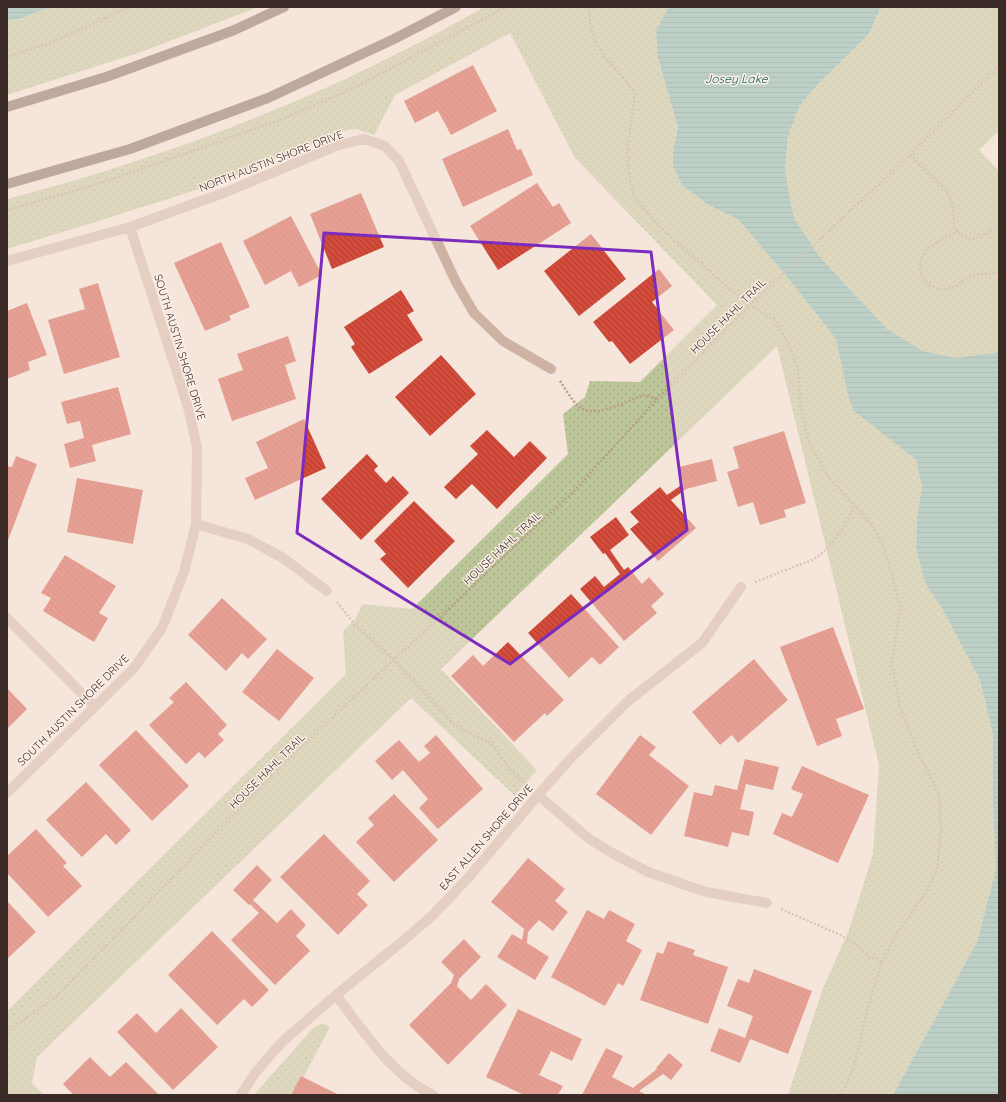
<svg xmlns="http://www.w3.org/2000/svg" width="1006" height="1102" viewBox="0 0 1006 1102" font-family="Quicksand,sans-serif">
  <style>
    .green { fill: url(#green-dots) }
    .water { fill: url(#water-rules) }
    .building { fill: url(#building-back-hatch) }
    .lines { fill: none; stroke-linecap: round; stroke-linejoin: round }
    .path { stroke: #ba9c8f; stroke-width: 2.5; stroke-dasharray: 2 2; stroke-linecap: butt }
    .minor { stroke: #ceb3a5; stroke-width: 10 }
    .major { stroke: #7d5e57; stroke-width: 10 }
    .marked { fill: none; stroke: #7b2cbf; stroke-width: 3; stroke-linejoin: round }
    .labels { text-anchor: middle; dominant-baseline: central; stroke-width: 3; stroke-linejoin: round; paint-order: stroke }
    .street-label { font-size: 11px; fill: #3a2b27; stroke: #fcf0e8 }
    .water-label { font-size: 12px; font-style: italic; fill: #18605b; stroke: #fcf0e8 }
  </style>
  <defs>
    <pattern id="green-dots" width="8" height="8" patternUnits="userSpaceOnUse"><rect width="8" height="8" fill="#bdc699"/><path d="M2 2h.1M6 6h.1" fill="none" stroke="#a3aa84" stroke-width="1.8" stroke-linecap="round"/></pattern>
    <pattern id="water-rules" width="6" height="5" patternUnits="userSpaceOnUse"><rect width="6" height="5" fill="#77b5af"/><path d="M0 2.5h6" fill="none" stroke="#63938e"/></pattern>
    <pattern id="building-back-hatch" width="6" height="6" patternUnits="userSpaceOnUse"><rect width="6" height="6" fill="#d34b3b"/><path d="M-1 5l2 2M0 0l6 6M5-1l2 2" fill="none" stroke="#ac3f32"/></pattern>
  </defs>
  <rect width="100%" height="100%" fill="#f5e5db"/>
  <!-- green -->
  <path class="green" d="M51,7H258L144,51L7,95V21L21,18Z
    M484,7H669L656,30L670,99L678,127L673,151V167L682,185L707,204L739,220L792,283L836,339L847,391L899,446L916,460L922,486L917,518L916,549L925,583L943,610L980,680L993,735V802L996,869L977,942L893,1095H788L822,991L849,930L873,854L879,765L777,346L441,669L537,770L515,796L411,698L37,1057L32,1083L44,1095H7V1011L346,674L343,631L356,618L362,604L412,609L568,454L563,414L585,397L590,381L640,382L717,305L575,158L510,33L395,95L374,135L357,129L347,130L209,186L95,222L7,249V199C173,156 335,93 484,7Z
    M881,7H999V131L979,150L999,171V352L956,358L923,351L887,329L820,257L794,218L785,173L788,136L800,105L822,80L868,35Z
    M323,1023L330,1027L294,1095H254L313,1028Z"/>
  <!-- water -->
  <path class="water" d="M7,7H51L21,18L7,21Z
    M669,7H881L868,35L822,80L800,105L788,136L785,172L794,218L820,257L887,329L923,351L956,358L999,352V1095H893L977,942L996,869L993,802V735L980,680L943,610L925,583L916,549L917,518L922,486L916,460L853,410L847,391L836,339L792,283L739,220L707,204L682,185L673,167V151L678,127L658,57L656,30Z"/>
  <!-- building -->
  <path class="building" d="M473,65L497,111L451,135L438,111L415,123L404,101Z
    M508,129L517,150L521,149L533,175L463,207L442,159Z
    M537,183L553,207L559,203L571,223L498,270L470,226Z
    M361,193L384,247L332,269L310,214Z
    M291,216L322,275L299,287L291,271L265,285L243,241Z
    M591,234L626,279L579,316L544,271Z
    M221,242L250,307L229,316L231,320L205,331L174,263Z
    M659,269L672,286L652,302L674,330L630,364L612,341L609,342L593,322Z
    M98,283L120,357L64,374L48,320L85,309L79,289Z
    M401,290L414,311L407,315L423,340L369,374L351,347L355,344L344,327Z
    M27,303L47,355L28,362L30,370L7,379V311Z
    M288,336L296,361L285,365L296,399L232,421L218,379L243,370L237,354Z
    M441,355L476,394L430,436L395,397Z
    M118,387L131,434L92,445L96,461L70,468L64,444L84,438L80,421L67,424L61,402Z
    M304,419L326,468L255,500L245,478L268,468L256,442Z
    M487,430L514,457L530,441L547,458L497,509L472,484L456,499L444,487L478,454L470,446Z
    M784,431L806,503L784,510L786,517L760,525L753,502L738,507L727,472L739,468L733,447Z
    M367,454L378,466L374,470L386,483L393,476L409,493L361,540L321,499Z
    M16,456L37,464L7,543V466L12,467Z
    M712,459L717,481L686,489L671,500L696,528L658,561L630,529L639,522L630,512L660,487L667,495L683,484L679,467Z
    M77,478L143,490L133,544L67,532Z
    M414,501L455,541L408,588L380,559L386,554L374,541Z
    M616,517L629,535L610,550L624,570L628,567L642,584L649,577L664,594L651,606L657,613L624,641L580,589L595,576L604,587L620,574L605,553L603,554L590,537Z
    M65,555L116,586L99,613L108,618L94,642L43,611L51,598L41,593Z
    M571,594L619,647L600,665L592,657L569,678L528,633Z
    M222,598L267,639L248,659L242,653L226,671L188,635Z
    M833,627L864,709L836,719L842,736L817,746L780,647Z
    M508,642L564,700L547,716L545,713L514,742L451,676L473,655L483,666Z
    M277,649L314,678L279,721L242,692Z
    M754,659L788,700L738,743L732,735L720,745L692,712Z
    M186,682L227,725L218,734L224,740L205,758L199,752L186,764L149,725L174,702L169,698Z
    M7,688L27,709L7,729Z
    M136,730L189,786L152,821L99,765Z
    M436,735L483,789L438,829L419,808L428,799L403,770L392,780L375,761L399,740L419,762L430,753L424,746Z
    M640,735L656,747L649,755L689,786L651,835L596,794Z
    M745,759L779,767L773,790L746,784L740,809L754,812L749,836L732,832L728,847L684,836L694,792L712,796L715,785L737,790Z
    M802,766L869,795L838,863L773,834L782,813L792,817L803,794L791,789Z
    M86,782L131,830L116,845L106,834L82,857L46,820Z
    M394,794L438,840L394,882L356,842L374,825L368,818Z
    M36,829L67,863L63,866L82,886L48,917L7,873V856Z
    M324,834L370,881L357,894L368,905L338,935L280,877Z
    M528,858L565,889L555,901L568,912L553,931L539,920L528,932L527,943L549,957L535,980L497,957L512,934L522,940L524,929L491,902Z
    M257,865L272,880L253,900L277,923L291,909L306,925L296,936L310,951L275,985L231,940L259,913L250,904L249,905L233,890Z
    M7,901L36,932L7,959Z
    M587,910L604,919L609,910L635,924L626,941L642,950L623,986L618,983L605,1006L551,977Z
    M212,931L269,990L252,1007L244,999L217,1025L168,975Z
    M464,939L481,957L459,979L457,986L471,1000L486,984L507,1005L448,1065L409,1025L451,983L454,975L441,962Z
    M668,941L695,950L693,955L728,967L708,1024L640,1000L657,952L663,954Z
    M754,969L812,991L788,1054L750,1039L740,1063L710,1051L719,1028L745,1038L753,1016L727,1006L738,979L749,983Z
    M181,1008L218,1047L173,1090L117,1032L137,1013L156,1033Z
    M518,1009L582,1039L572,1061L551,1051L539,1075L563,1086L558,1095H524L486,1077Z
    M606,1048L623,1056L612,1077L633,1088L657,1069L656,1068L669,1053L683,1065L671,1080L663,1074L639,1091L647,1095H582Z
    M90,1057L110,1077L126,1062L159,1095H74L63,1084Z
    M301,1076L339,1095H291Z"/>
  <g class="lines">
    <!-- path -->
    <path class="path" d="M589,7V15L593,37L605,58L625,79L635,94L627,151L629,174L635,199L660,227L727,287L750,305L774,320L788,342L798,368L801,410L809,441L828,477L870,522L884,547L895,586L900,608L892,663L901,711L921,759L939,794L941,831L937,869L927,891L895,936L882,962L865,1018L855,1063L844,1089L840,1095
      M7,57L51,43L129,7
      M910,155L947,191L953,207L954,227L962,236L972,240L999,227
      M7,210L104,182L280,120L354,88L506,7
      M958,231C944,240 919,246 920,267C921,285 937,293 953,287C960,284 965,278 972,276C980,273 990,274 999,273
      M560,381C565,388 571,399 578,406C596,421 627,399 646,395L657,399
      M755,582L812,560C833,548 844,526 855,505
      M337,602L356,626L395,661L453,723L463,730L492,744L510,769L527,786
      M781,909L836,933L851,941L870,957L882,962
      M7,1032L57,996L285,762L575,490L657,399L750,305L910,155L999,66"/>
    <!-- minor -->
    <path class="minor" d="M7,261L130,227L226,192L339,145L364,139L385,146L399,161L456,282L474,313L503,341L551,369
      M196,524L248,539L283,558L327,591
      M7,618L95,707
      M7,793L134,668L162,628L184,572L196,524L197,448L188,407L130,227
      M538,795L588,838L614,854L648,872L706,892L767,903
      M336,995C364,1031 390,1074 433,1095
      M241,1095L255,1073L282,1042L336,995L398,945L432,916L469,877L538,795L572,757L628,701L702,643L741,587"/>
    <!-- major -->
    <path class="major" d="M7,107L106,77L232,31L284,7
      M7,184L130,149L268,98L394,39L456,7"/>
  </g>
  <!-- marked area -->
  <path d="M0 0H1006V1102H0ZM324,233L651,252L687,530L510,664L297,533Z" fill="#f5e5db" fill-opacity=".55" fill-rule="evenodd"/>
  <path class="marked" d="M324,233L651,252L687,530L510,664L297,533Z"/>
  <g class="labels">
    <!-- street labels -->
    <g class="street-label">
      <text transform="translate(271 161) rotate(-21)">NORTH AUSTIN SHORE DRIVE</text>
      <text transform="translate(728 316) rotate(-45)">HOUSE HAHL TRAIL</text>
      <text transform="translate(180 347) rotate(73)">SOUTH AUSTIN SHORE DRIVE</text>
      <text transform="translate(502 548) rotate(-43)">HOUSE HAHL TRAIL</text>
      <text transform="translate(73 710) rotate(-45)">SOUTH AUSTIN SHORE DRIVE</text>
      <text transform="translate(267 771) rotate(-45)">HOUSE HAHL TRAIL</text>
      <text transform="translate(486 837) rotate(-49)">EAST ALLEN SHORE DRIVE</text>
    </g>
    <!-- water labels -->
    <g class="water-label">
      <text x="736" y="78">Josey Lake</text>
    </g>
  </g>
  <!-- border -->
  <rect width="1006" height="1102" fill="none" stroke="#3a2b27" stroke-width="16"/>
</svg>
